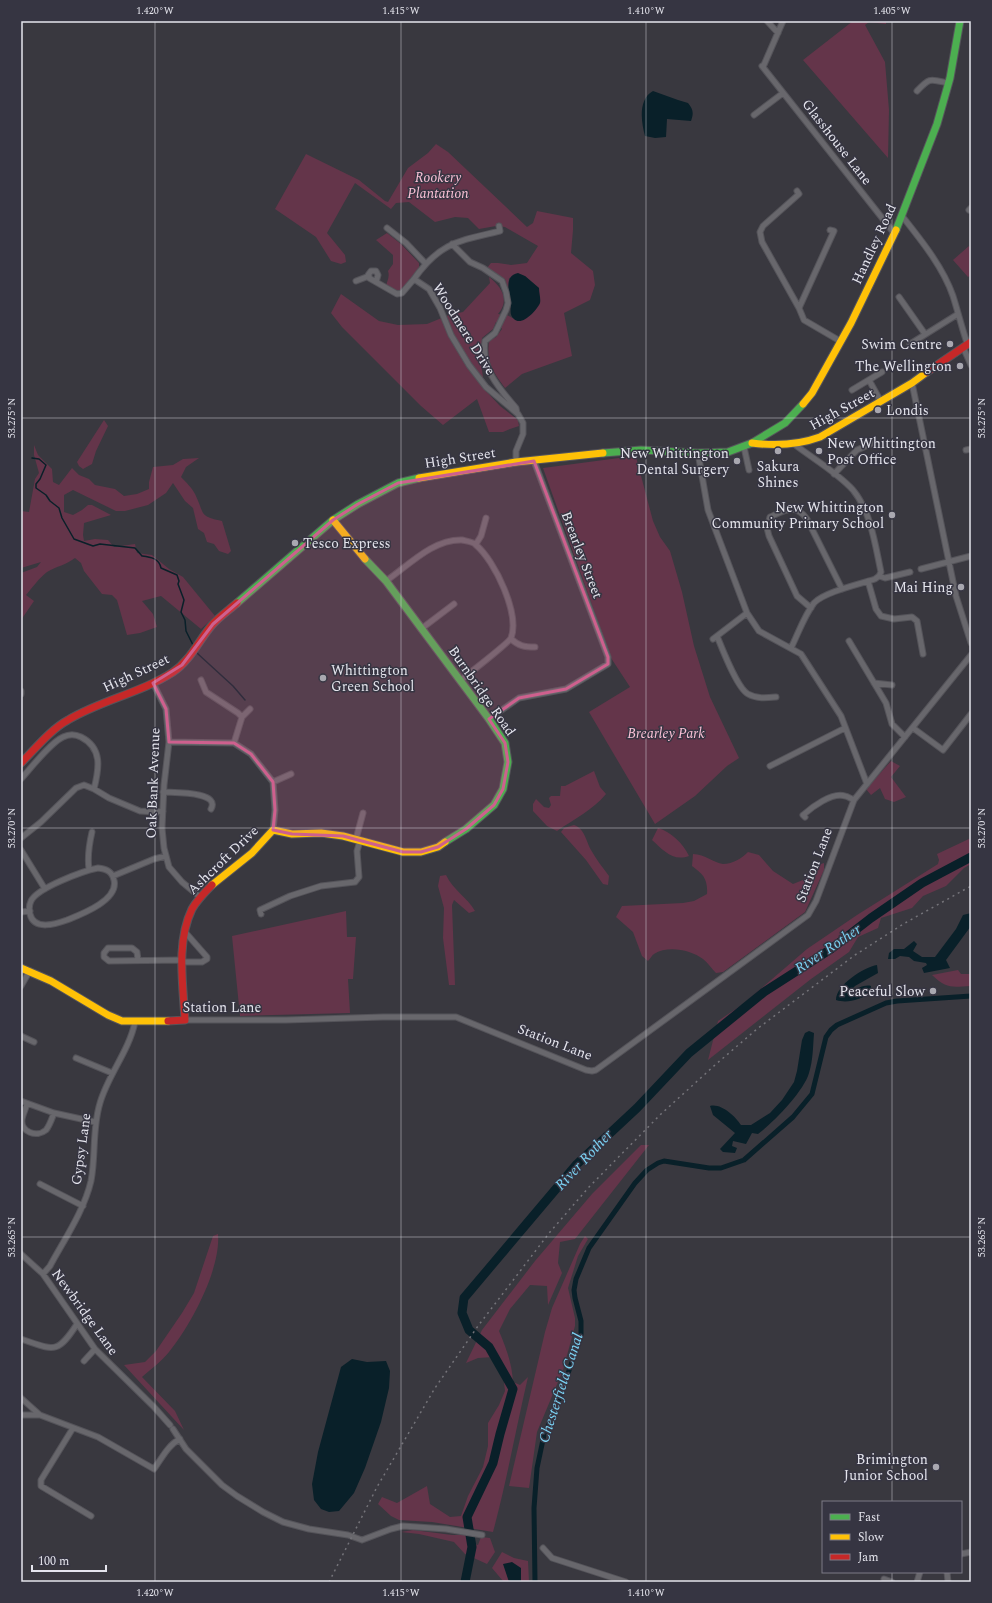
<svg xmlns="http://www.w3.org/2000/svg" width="992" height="1603" viewBox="0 0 992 1603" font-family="Spectral,serif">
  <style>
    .green { fill: #64354a }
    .water { fill: #092029 }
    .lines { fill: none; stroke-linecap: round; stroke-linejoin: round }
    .stream { stroke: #092029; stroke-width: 1.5 }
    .canal { stroke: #092029; stroke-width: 5 }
    .river { stroke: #092029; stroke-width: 9 }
    .street-casing { stroke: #55545a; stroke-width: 7 }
    .fast-casing { stroke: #55545a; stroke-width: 9 }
    .slow-casing { stroke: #55545a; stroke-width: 9 }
    .jam-casing { stroke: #55545a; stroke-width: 9 }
    .street { stroke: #68676c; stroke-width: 5 }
    .fast { stroke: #4caf50; stroke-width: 7 }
    .slow { stroke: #ffc107; stroke-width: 7 }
    .jam { stroke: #c62828; stroke-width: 7 }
    .rail { stroke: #75747a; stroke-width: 1.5; stroke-dasharray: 2 4; stroke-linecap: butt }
    .marked { fill: #ce608e; fill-opacity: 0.2; stroke: #ce608e; stroke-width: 3; stroke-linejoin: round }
    .ticks { fill: none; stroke: #e5e5ed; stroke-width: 1; stroke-opacity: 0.45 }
    .poi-dot { fill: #a9a8b0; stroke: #363542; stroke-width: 1.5 }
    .labels { text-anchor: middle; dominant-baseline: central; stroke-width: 3; stroke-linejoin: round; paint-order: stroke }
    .street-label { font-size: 14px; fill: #e5e5ed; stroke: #363542 }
    .park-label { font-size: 14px; font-style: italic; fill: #fac0d6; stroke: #363542 }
    .poi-label { font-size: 14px; fill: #e5e5ed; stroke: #363542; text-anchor: end }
    .water-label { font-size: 15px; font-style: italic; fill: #7bd3f4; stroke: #363542 }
    .neatline { fill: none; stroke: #e5e5ed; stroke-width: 1.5 }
    .ticks-label { font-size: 10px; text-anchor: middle; fill: #e5e5ed }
  </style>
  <rect width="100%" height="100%" fill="#39383f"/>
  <!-- green -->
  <path class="green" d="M853,21H886V24L869,22L865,25L885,62L889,110L888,158L803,60Z
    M436,144L448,152L527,227L533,223L537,211L573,218V230L571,253L593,271L595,285L590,300L564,313L572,356L522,374L505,388C493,372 486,362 489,341L496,337L502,329L496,322L493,329L482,338L481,364L485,390L500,406L518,420L519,426L510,429L503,432H489L477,399L443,425L421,406L342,327L331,313L341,294L379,321L398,325L427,324L449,315L463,312L490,283L489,277C502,287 510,300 498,314L507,315L518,321L539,288L525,276L509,278L508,289L505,279L487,268L491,263H498L511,265L527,263L538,246L505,227L496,226L479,229L468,218L455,217L435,222L409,202L396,203L391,209L355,183L327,233L345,255L346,262L341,264L331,261L316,237L275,209L306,154L359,180L385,201L388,202L408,168L428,153Z
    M387,233L401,244L419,263V267L402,291L396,292L386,286C387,281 390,277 388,271L393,264V255L376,240Z
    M969,246L971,249V275L968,277L953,260Z
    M104,420L108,426L96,451L92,464L83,469L79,466L77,462Z
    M34,445L38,455L52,469L53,482L59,485L72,468L79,475L89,479L95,485L115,489L124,496L137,494L149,489V482L153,467L173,465L183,459L199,458L186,467L181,477C186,482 192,488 195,494C205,514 198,516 222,521L231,551L228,554L219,551L214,544L207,542L204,533L198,529L193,508L185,501L173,483L166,493L148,505L125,511H116L73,490L64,495V512L73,515L82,510L88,505H92L111,515L84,523L83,535L84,541L95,539L108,540L114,547L135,544L137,553L152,555L169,569L183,577L215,616L201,629L161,596L142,601L153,614L157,627L140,633L127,635L117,600L112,595L102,594L84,571L81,563L75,558C66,565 57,566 47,572C39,578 32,588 26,595L34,601L21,620V573L37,567L41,562L21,568V511L29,512L35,479L39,473L34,455Z
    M636,457L653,521L660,537L670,551L682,592L694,646L710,697L739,758L727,766L695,796L655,824L589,712L630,687L611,658L543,468L619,458Z
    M891,761L900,766L891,777L906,797L894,802L885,799L880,788L871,795L866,789Z
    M594,771L600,787L606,794C593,810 574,819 557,831L547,826L533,811V804L536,799L544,807L549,808L551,805L549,798L551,796H560L561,786H565Z
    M574,825C585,829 586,841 591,850C596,859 603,868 609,876L608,885L603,884L586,860L561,832L564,828Z
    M658,828C671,832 683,843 689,856C673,862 663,850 652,840Z
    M971,838V864L964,868L946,886L923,896L912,908L881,918L878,928L858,937L849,952L811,979L708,1060L718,1021L743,1004L807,949L857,915L938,864L939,860L937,854Z
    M748,852L759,855L773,871L793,884L803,880L818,865L824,863V870L805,912L723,972L716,973C712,969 708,963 703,959C691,950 668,945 654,954C652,955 650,959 648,961L642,956L633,932L616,917L622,906L683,903L694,901L707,894C708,879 703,874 692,866L693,854C705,854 714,863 723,864C733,864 742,858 748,852Z
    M446,875C453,890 467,897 475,911L469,913L454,900L452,905L455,985H449L443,938L444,908L438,886L440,876Z
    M346,911L347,937H356L353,979H348L350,1013L240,1016L232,936Z
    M958,970L961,974H971V986C951,987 947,989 932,975Z
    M641,1145H649L575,1239L560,1242L558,1263L562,1273L548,1305L547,1286L530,1285L510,1309L499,1331C506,1348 512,1363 513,1382L520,1385L528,1377C516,1428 507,1480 493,1532L432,1522L399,1520L391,1516L378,1504L382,1497L397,1503L427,1486L430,1504L450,1517L461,1516L468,1496L483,1467L488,1446V1423L499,1405L505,1391L503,1374L494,1357L478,1358L466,1363L482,1330L535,1261L592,1194Z
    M218,1234C221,1269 191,1325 169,1352C162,1361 151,1369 142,1377L175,1411L184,1430L124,1365L145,1362L156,1351L182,1313L194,1293L213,1236Z
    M585,1236L588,1239L578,1256L568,1288L575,1318V1326L563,1370L537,1432L529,1488L509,1486L545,1332L552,1308L580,1244Z
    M413,1530L452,1535H467L469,1542L478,1545L481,1537L490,1538L495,1552L487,1564L465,1554L454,1542L419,1534L401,1532Z
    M502,1552L514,1558L528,1561L529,1582L503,1581L492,1568Z"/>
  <!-- water -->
  <path class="water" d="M653,91L678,100L688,103C693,109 694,113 691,121L667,119L666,137L655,138L645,136C641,122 638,99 653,91Z
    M518,273L525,276L539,288C539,293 541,299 540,303C537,310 522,327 514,319C509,315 511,309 511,304C510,293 503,276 518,273Z
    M971,913V926L946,960L950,968L924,973L922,968L927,965L926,963L914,961L909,957L900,956L895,959H888L889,953L894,949H904L914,941L917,944L913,951L922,957H935L956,929L963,915Z
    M877,965L878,973L855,986L852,989C858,989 865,984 871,986V993C860,999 848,1004 836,1000C836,985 864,967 877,965Z
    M809,1031L814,1033C813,1046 813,1061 809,1073C804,1091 773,1123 758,1134L752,1133L746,1144L733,1141L732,1146L737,1148L735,1153L723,1152L720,1149L735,1133L713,1115L710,1106C721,1103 735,1116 741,1125H751L770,1113L782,1100L794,1082L797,1071L802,1040L805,1033Z
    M352,1359L367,1362L386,1361L390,1371L389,1388L381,1422L365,1468L354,1493L339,1511L329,1512L321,1509L314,1500L312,1484L318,1452L341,1367Z
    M512,1562L521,1568V1582H509L503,1564Z"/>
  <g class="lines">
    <!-- stream -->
    <path class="stream" d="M32,458L39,459L46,465L40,479L36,484V488L46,495L50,501L59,508L62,518L74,539L93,546L100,544L135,548L142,556C150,557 159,558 161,568L177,575L179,581L178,584L184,600L181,612L185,620L186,631L193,645
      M196,650L198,654L233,686L245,700"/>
    <!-- canal -->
    <path class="canal" d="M535,1582L534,1508L537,1468L544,1435L556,1408L581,1336V1321L575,1298L574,1290L576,1279L589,1248L635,1183L647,1170L658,1163L664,1161L709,1168H721L744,1160L793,1117L812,1094L826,1037L831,1030L837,1025L886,1003L897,1001L971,996"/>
    <!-- river -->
    <path class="river" d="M465,1582L472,1547L467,1517L493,1463L500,1434L513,1389L489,1347L469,1330L462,1313L464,1298L577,1164L637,1108L689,1053L764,992L831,949L871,918L922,883L971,857"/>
    <defs>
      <path id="street" d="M767,21L778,33
        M762,66L894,233
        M763,67L783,21
        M917,91C930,77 930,79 948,83
        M754,115L783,93
        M797,191L799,194L763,226L760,232L762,242L799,308L804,320L840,341
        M969,210L971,208
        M902,216C921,240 943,267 953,296C958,312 962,328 967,343
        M499,226L500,231C459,241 440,242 414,279L429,289L440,308L451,335L469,365L486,387L518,414L523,423V434L516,451V462
        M387,228L406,243L425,263
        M452,244L470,262L483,268L502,281L506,292L508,303L506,310L495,333L485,341C481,369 499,388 516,408L517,413
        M356,281L369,276
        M376,282L378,275L376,271H371L368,275L369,278L397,294L402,293L414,279
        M899,297L925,334
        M799,308L834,231L830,230
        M910,344L958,314
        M963,347L971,365
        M869,380L881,402
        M912,383L956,596L971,643
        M852,390L882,372
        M794,444C812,458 838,473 853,490C871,512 875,544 881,572L879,576
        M744,447L749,470
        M966,450L971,449
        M698,453L708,510L747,613L759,631L801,654L841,716L867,784
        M834,474L857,450L873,443
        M476,544L481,536L486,518
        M921,569L971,556
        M879,576L885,578L910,572
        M386,581C409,565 433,539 462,540C466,541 474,542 476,545C495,561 520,614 511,638C509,643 468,674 460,681
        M868,581L876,609L881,616L894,619L912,617L917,621L923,654
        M811,608L797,596L769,536L767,528L770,517C786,510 795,503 807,519L842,589
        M421,629L454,604
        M717,636C722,648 737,688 748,694C757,699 766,698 776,697
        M511,639C519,646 524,647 535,647
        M713,639L747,613
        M849,641L886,703L892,724L905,737
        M791,648C798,634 804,616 814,603C824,592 860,584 875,579L879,576
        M201,680L206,692L238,713L242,717
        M153,683L166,709L169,742L164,785L162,828L164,848L169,867L182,882L200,897
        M874,683L892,685
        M21,691V694
        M489,719L519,698L566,689L608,664V657L534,461
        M913,728L943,750L971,714
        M169,742L234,743L251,754L273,782L275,810L273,830
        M234,743L242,717L250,709
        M770,766L845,728
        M21,779C31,768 50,743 63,737C69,734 75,734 81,737C103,748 99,769 94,789
        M273,782L291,774
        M163,792C172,793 221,791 211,809
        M805,817L803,815C812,807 832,792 845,796C848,796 851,799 854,800
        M21,838L41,822L76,788L84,785L94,789L109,798L140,811L156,812L163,811
        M356,839L363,813
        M21,850L45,889
        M98,868C106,869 112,871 114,880C119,900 82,914 67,920C56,924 34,931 30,914C29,910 29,905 31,901C37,888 83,871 98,868Z
        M89,869C87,856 89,845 92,832
        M113,876L154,859L166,856
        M21,912L30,911
        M261,914L260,910L290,896L321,886L355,882L359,877L357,851L360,841
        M138,960L137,952L132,948H108L104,953V957L109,961L183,960
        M183,962H202L207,959V957L185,932
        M21,986L29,972
        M185,1020H286L383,1017H456L586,1070L592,1071L596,1070L808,915L816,901L854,800L971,655
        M21,1036L34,1042
        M76,1058L112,1073
        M21,1101L54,1113L95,1122
        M27,1104C26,1108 23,1114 22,1119C20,1132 37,1138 46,1130C50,1125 52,1118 54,1113
        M40,1184L83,1206
        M21,1254L43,1274L95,1349L154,1407L170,1425
        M43,1274L50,1266C64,1240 84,1211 91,1181C96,1155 92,1129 100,1103C108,1075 129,1051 135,1022
        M21,1339C54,1350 57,1355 77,1324
        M84,1361L95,1349
        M21,1398L40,1415L98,1437L154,1469C162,1458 168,1445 180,1439
        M21,1415H39
        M73,1428L41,1480V1486L91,1516
        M173,1429L186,1449L222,1485L237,1496L263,1512L283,1522L309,1529L348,1535L362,1540L391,1529L403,1526L446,1529L482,1535
        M543,1548L552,1558L626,1582
        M961,1554L971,1552
        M947,1572L948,1582
        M884,1579L892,1582
        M917,1582L920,1572"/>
      <path id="fast" d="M896,230L937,124L950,78L960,21
        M603,453L641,450L698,453L728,452L752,443L785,423L803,404
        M365,559L386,581L489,719L505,743L508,762L503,789L494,805L466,829L445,842
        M237,603L333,520L358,504L398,483L419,478"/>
      <path id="slow" d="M803,404L812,393L851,323L896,230
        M752,443C775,446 798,445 820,437L912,383L927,372
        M419,478L516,462L603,453
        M333,520L365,559
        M212,885L252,853L273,830L292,834L321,833L343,836L403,852H421L438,847L445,842
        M21,968L51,981L108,1015L122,1021H168"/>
      <path id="jam" d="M927,372L971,342
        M21,763C36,748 50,730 68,720C101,700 141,693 173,672C190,661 199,640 212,625C219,617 229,610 237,603
        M168,1021L185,1020C183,984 176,942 192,909C197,900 205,892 212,885"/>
    </defs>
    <!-- street casing -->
    <use href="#street" class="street-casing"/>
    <!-- fast casing -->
    <use href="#fast" class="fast-casing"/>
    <!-- slow casing -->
    <use href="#slow" class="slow-casing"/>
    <!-- jam casing -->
    <use href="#jam" class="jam-casing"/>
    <!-- street -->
    <use href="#street" class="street"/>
    <!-- fast -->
    <use href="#fast" class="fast"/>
    <!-- slow -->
    <use href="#slow" class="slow"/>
    <!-- jam -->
    <use href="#jam" class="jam"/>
    <!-- rail -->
    <path class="rail" d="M329,1582L377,1487L435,1388L478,1326L550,1232L589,1187L661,1114L715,1065L757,1029L855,955L905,923L971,886"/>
  </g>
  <!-- marked area -->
  <path class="marked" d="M534,461L608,657V664L566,689L519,698L489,719L505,743L508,762L503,789L494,805L466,829L438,847L421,852H403L343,836L292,834L273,830L275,810L273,782L251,754L234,743L169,742L166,709L153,683L182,665L213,624L333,520L358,504L398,483Z"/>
  <!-- ticks -->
  <path class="ticks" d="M155,21V1582M401,21V1582M646,21V1582M892,21V1502M21,418H971M21,828H971M21,1237H971M892,1572V1582"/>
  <!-- markers -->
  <g class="poi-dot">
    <circle cx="950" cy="344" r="4"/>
    <circle cx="960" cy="366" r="4"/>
    <circle cx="878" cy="410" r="4"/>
    <circle cx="778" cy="451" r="4"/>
    <circle cx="819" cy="451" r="4"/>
    <circle cx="737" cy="461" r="4"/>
    <circle cx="892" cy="515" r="4"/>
    <circle cx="295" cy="543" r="4"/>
    <circle cx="961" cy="587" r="4"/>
    <circle cx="323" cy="678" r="4"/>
    <circle cx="933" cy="991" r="4"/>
    <circle cx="936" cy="1467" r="4"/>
  </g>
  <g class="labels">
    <!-- street labels -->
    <g class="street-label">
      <text transform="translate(837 142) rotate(52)">Glasshouse Lane</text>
      <text transform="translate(874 244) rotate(-65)">Handley Road</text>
      <text transform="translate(464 329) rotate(58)">Woodmere Drive</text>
      <text transform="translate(842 409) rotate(-29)">High Street</text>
      <text transform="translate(460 458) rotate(-9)">High Street</text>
      <text transform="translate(582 555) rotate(69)">Brearley Street</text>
      <text transform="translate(136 673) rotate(-25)">High Street</text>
      <text transform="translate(482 691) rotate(55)">Burnbridge Road</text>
      <text transform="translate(153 783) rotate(-88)">Oak Bank Avenue</text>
      <text transform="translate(223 860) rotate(-44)">Ashcroft Drive</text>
      <text transform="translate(814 865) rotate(-69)">Station Lane</text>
      <text x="222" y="1007">Station Lane</text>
      <text transform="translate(555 1042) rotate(21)">Station Lane</text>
      <text transform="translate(81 1149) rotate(-82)">Gypsy Lane</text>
      <text transform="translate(85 1312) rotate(54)">Newbridge Lane</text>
    </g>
    <!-- park labels -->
    <g class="park-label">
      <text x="438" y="177">Rookery<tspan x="438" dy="16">Plantation</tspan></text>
      <text x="666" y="733">Brearley Park</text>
    </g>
    <!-- poi labels -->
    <g class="poi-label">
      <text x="942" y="344">Swim Centre</text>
      <text x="952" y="366">The Wellington</text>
      <text x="886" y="410" text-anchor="start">Londis</text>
      <text x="827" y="443" text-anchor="start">New Whittington<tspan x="827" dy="16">Post Office</tspan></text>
      <text x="729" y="453">New Whittington<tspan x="729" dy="16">Dental Surgery</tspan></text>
      <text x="778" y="466" text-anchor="middle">Sakura<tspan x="778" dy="16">Shines</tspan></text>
      <text x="884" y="507">New Whittington<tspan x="884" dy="16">Community Primary School</tspan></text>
      <text x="303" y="543" text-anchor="start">Tesco Express</text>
      <text x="953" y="587">Mai Hing</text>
      <text x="331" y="670" text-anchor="start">Whittington<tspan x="331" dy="16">Green School</tspan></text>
      <text x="925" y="991">Peaceful Slow</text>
      <text x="928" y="1459">Brimington<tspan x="928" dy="16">Junior School</tspan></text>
    </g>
    <!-- water labels -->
    <g class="water-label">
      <text transform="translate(828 949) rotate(-34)">River Rother</text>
      <text transform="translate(584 1160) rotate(-47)">River Rother</text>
      <text transform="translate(561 1388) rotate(-72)">Chesterfield Canal</text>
    </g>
  </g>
  <!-- border -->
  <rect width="992" height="1603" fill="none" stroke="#363542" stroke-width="44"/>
  <!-- legend -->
  <rect x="822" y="1501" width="140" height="72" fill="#363542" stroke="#7c7b86"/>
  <rect x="830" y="1514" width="20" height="6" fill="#4caf50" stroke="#7c7b86"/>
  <text x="858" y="1521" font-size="12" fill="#e5e5ed">Fast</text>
  <rect x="830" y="1534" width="20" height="6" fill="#ffc107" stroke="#7c7b86"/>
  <text x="858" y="1541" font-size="12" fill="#e5e5ed">Slow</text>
  <rect x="830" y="1554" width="20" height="6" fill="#c62828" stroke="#7c7b86"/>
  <text x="858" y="1561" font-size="12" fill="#e5e5ed">Jam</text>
  <!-- scale -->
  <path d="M32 1565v6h74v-6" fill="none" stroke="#e5e5ed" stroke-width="2"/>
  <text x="38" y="1565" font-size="12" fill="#e5e5ed" stroke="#363542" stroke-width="3" paint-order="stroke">100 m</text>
  <rect x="22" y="22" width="948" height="1559" class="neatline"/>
  <g class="ticks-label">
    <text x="155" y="14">1.420°W</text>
    <text x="401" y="14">1.415°W</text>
    <text x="646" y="14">1.410°W</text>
    <text x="892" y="14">1.405°W</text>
    <text transform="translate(11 418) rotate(-90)" y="4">53.275°N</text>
    <text transform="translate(981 418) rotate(-90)" y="4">53.275°N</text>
    <text transform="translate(11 828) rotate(-90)" y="4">53.270°N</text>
    <text transform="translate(981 828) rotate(-90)" y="4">53.270°N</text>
    <text transform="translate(11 1237) rotate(-90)" y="4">53.265°N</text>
    <text transform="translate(981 1237) rotate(-90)" y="4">53.265°N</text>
    <text x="155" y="1596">1.420°W</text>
    <text x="401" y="1596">1.415°W</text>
    <text x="646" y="1596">1.410°W</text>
  </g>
</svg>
